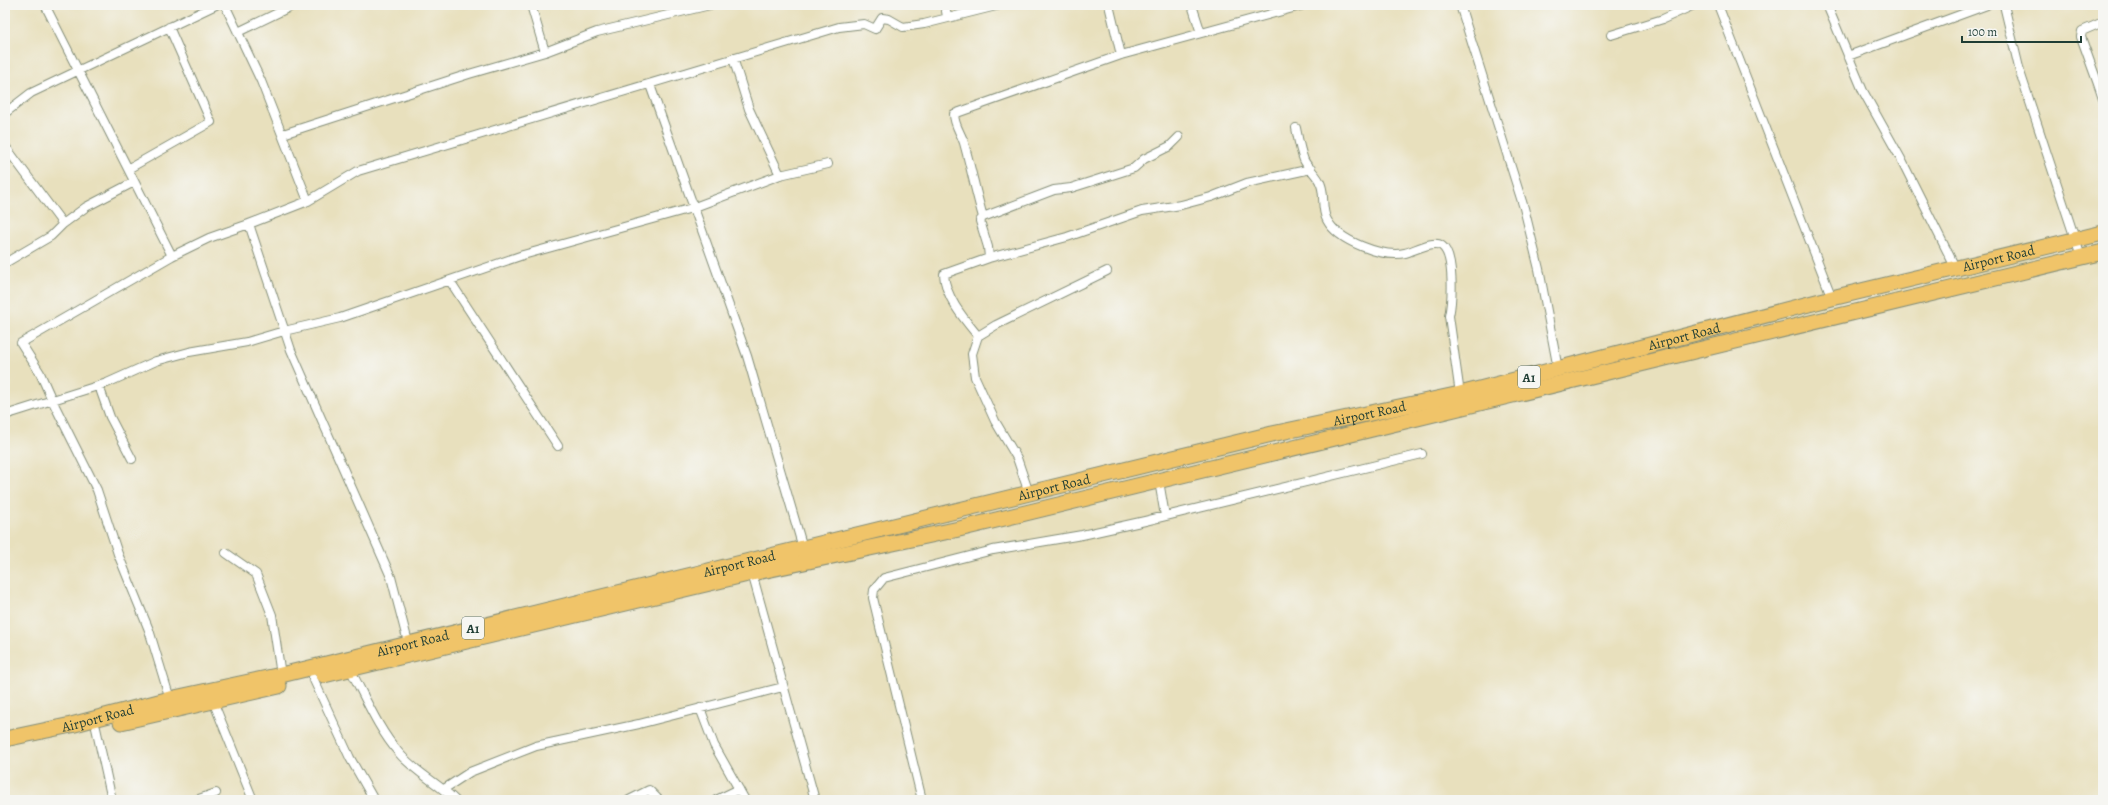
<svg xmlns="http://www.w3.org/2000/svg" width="2108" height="805" viewBox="0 0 2108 805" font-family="Alegreya,serif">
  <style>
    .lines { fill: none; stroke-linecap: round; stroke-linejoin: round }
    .street-casing { stroke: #848e78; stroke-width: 10 }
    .highway-casing { stroke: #848e78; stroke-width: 17 }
    .street { stroke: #fff; stroke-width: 8 }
    .highway { stroke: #f0c469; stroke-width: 15 }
    .labels { text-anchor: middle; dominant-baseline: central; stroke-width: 4; stroke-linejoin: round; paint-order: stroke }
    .shield { fill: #f6f6f2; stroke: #60746d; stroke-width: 1 }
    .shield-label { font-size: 13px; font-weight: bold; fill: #1f3d34 }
    .street-label { font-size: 14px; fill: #1f3d34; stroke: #f6f6f2 }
  </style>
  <rect width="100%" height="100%" fill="#f6f6f2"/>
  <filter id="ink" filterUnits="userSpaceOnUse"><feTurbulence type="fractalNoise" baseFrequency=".025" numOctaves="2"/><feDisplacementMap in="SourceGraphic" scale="8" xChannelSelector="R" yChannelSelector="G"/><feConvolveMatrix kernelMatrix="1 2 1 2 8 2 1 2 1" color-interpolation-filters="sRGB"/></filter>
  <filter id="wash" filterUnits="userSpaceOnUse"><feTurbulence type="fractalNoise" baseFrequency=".012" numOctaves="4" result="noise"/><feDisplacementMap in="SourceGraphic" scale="16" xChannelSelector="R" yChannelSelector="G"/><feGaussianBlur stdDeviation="0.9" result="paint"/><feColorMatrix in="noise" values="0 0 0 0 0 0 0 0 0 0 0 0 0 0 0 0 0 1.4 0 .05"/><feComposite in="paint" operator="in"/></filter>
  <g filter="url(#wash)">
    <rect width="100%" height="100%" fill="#e8e0bd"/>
  </g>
  <g filter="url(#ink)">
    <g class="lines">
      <defs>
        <path id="street" d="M45,5L172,256
          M225,5L261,81L308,201
          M531,5L545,52
          M945,5L947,17
          M1109,5L1121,55
          M1192,5L1201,33
          M1460,5L1524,208L1539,269L1558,369
          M1718,5L1832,298
          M1827,5L1863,91L1901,159L1956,269
          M2004,5L2020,72L2081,257
          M2103,22L2082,31L2081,37L2098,84L2103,81
          M238,32L294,5
          M1611,35L1663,19L1694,5
          M1848,56L1987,5
          M733,58L749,109L780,175
          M2098,84L2103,99
          M650,85L747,356L803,548
          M5,113L31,93L216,5
          M1296,128C1298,138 1300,150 1304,160C1308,169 1318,175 1321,185C1325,196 1321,209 1327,220C1338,241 1383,258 1405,253C1414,251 1434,239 1442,246C1455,256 1452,302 1449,316L1460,394
          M283,134L469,74L545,52L597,32L710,5
          M5,146L63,224
          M128,169L211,122L169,27
          M983,217L1054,190L1071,188L1134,168L1144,159L1170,146L1179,137
          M989,258L1067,237L1142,211L1181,205L1211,197L1247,183L1311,169
          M5,263L51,236L63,224L86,207L134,182
          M450,281L558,446
          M978,336L996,325L1107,271
          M99,386L110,417L132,459
          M5,415L107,383L156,361L189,352L247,342L284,331L340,318L523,255L692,208L780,175L828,164
          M1159,481L1165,516
          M1029,493L1017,458L995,421L975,377L972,354L978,336C964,319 945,297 944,274L989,258L988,247L980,221L983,217C976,193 971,168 964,143C961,133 954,125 954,114L1121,55L1304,5
          M226,553L256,574L272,615L281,675
          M752,573L815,800
          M409,646L391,577L291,350L249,224L308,201L358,171L839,27L864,24L875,29L882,18L889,19L903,27L924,24L1000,5
          M350,669C365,697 378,729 399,753C415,772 438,783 455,800
          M313,678L350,758L374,800
          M170,699L149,630L118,554L97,490L52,400L40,373L21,343L172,256L209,238L249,224
          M213,701L253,800
          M700,708L714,745L745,800
          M96,728L112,800
          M444,789L470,772L536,746L639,724L783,687
          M196,800L216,793
          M629,800L649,790L659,800
          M716,800L739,789
          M922,800L873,598L874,590L884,578L993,550L1082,535L1145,521L1422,454"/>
        <g id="highway">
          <path d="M324,675L752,573L959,529L2103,252"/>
          <path d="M121,722L279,686"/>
          <path id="s1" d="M5,739L71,725L170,699L281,675L1272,434L1460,394L1832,298L2103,233"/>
        </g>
      </defs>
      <!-- street casing -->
      <use href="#street" class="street-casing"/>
      <!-- highway casing -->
      <use href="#highway" class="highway-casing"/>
      <!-- street -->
      <use href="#street" class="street"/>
      <!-- highway -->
      <use href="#highway" class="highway"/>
    </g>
  </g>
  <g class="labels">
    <!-- shield labels -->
    <g class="shield">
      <rect x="1518" y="366" width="22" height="22" rx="3"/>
      <rect x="462" y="617" width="22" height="22" rx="3"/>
    </g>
    <g class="shield-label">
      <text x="1529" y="377">A1</text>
      <text x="473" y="628">A1</text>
    </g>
    <!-- street labels -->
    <g class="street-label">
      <text stroke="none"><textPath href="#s1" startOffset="2051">Airport Road</textPath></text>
      <text stroke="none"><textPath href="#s1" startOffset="1727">Airport Road</textPath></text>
      <text stroke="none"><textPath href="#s1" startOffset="1403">Airport Road</textPath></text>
      <text stroke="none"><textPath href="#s1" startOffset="1079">Airport Road</textPath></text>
      <text stroke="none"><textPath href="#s1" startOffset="755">Airport Road</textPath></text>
      <text stroke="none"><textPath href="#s1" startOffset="419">Airport Road</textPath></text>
      <text stroke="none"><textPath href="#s1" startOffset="95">Airport Road</textPath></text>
    </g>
  </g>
  <!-- margin -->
  <rect width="2108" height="805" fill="none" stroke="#f6f6f2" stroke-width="20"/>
  <!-- scale -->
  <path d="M1962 36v6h119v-6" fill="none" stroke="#1f3d34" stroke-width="2"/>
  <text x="1968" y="36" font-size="12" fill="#1f3d34" stroke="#f6f6f2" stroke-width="3" paint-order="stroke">100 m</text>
</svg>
